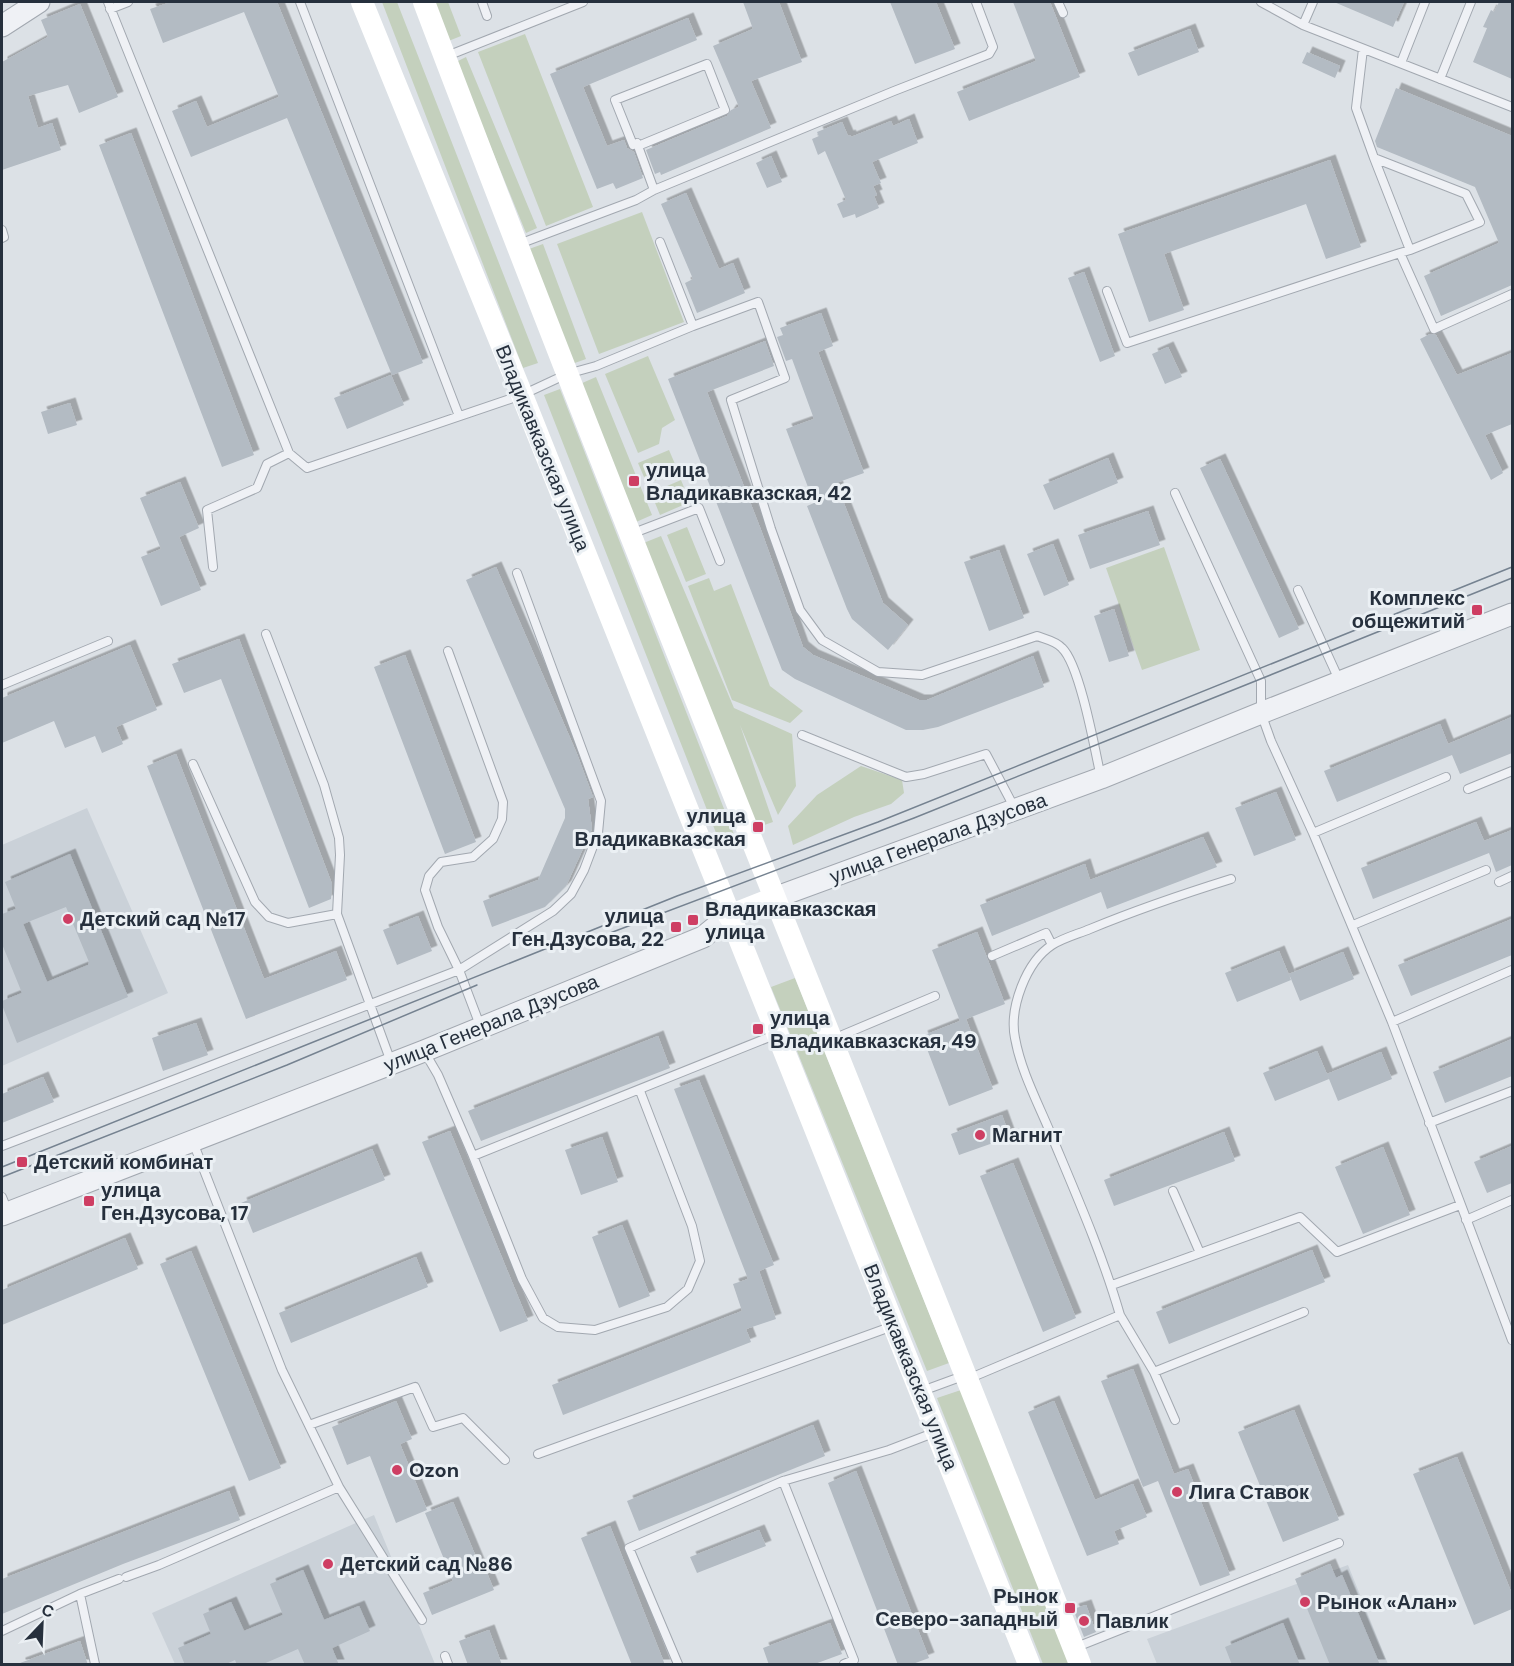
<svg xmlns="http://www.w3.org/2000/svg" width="1514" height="1666" viewBox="0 0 1514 1666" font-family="'DM Sans',sans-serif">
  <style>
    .built { fill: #cad1d8 }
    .green { fill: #c4d0bd }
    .building { fill: #b3bbc3; fill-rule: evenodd; filter: url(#shadow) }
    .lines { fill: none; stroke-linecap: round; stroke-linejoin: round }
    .service-casing { stroke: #a2a8b0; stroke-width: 10 }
    .tertiary-casing { stroke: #a2a8b0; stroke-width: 23 }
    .service { stroke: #eff1f5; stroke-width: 8 }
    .tertiary { stroke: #eff1f5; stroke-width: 21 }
    .secondary { stroke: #fff; stroke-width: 22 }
    .tram { stroke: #758290; stroke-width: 1.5 }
    .poi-dot { fill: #ce3e63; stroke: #ebf0f4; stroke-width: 2 }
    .labels { text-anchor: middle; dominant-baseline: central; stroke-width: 6; stroke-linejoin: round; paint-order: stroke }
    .street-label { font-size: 20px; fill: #26303d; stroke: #ebf0f4 }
    .poi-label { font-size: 20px; font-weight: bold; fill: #26303d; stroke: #ebf0f4; text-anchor: start }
  </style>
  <defs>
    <filter id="shadow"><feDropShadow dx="5.5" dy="-5.5" stdDeviation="0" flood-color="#0004"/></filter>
  </defs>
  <rect width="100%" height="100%" fill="#dce1e6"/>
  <!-- built -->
  <path class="built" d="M87,808L168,993L2,1066V845Z
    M374,1515L435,1664H175L152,1613Z
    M1348,1565L1388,1664H1157L1147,1639Z"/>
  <!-- green -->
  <path class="green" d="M382,2H397L538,363L523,368Z
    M431,2H448L461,36L446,42Z
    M525,34L593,207L546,226L478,52Z
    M466,57L537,228L526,233L456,62Z
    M642,212L684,322L599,354L557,244Z
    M543,244L586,359L572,364L529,249Z
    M648,356L675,420L662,428L659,444L638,453L605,374Z
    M596,377L652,515L636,522L580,384Z
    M560,389L735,837L720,843L544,395Z
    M669,450L678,471L647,484L638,463Z
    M681,480L690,502L660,515L651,493Z
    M687,527L706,574L686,582L667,535Z
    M661,536L734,708L792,734L796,786L778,815L740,725L773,822L753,829L641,544Z
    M1164,547L1200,650L1142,670L1106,568Z
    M709,578L714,591L731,584L770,686L803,711L790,723L732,700L688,586Z
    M861,766L902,780L904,793L891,804L854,817L793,845L788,826L817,795Z
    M795,978L949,1363L927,1371L771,987Z
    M961,1390L1070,1664H1043L937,1398Z"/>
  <!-- building -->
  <path class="building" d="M171,2H277L423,363L392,375L287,118L191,157L172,111L196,101L207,127L279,97L244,12L163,43L150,9Z
    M743,2H779L802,62L751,81L771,128L661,175L660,172L655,174L646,150L727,116L731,110L739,107L713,46L753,29Z
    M890,2H936L955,49L915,64Z
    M1013,2H1050L1080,77L969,121L957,92L1036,61Z
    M1334,2H1404L1393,27Z
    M1499,2H1512V79L1473,62L1487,28L1483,27L1491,10L1494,12Z
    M80,4L118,97L79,113L68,85L28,96L38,128L52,123L61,150L2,170V62L48,37L41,20Z
    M688,18L697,40L583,87L607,146L624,140L627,148L634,152L643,178L616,189L613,183L597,189L550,74Z
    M1190,29L1199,52L1138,76L1128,53Z
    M1307,52L1340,66L1335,78L1302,63Z
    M1396,88L1512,136V285L1441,316L1424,276L1499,243L1475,187L1377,147L1375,141Z
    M909,119L918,143L872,162L881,183L873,186L877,195L874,196L879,208L856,218L855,214L843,218L837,204L846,200L825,151L818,155L812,139L819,136L817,132L842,122L848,136L850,135L851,137L891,121L893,126Z
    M131,133L254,455L222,467L99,145Z
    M771,156L782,182L767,188L756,163Z
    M1330,160L1361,247L1326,259L1306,204L1164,254L1184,310L1149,322L1118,234Z
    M686,193L719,269L733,263L745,293L697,313L685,283L693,279L661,204Z
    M1084,272L1115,356L1100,362L1068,278Z
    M821,313L833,346L818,352L864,473L836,483L883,603L908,625L888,650L852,619L847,609L807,506L814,503L786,429L814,419L792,359L786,361L777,337L783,335L780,328Z
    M1430,334L1436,335L1457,375L1512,353V424L1485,435L1503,473L1491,480L1420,339Z
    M765,341L774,366L707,392L761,530L803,647L813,655L919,700H927L1033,656L1044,687L938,727L923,730H906L795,679L782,670L668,379Z
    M1168,347L1182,377L1165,384L1152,354Z
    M391,375L404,405L347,429L334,398Z
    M70,403L77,425L48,434L41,412Z
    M1108,458L1118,483L1054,510L1043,485Z
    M1220,459L1299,629L1279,638L1200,468Z
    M180,482L199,528L179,537L201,590L161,606L141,557L161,549L140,498Z
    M1148,511L1160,545L1090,569L1078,535Z
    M1053,544L1069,585L1044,596L1027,554Z
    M999,550L1024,618L989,631L964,562Z
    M496,567L577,754L593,797L588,799L592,829L566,886L545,907L492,927L483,901L538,880L565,818V809L466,580Z
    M1114,609L1129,656L1109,662L1094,616Z
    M239,639L332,884L331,899L309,908L221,679L184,693L172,664Z
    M130,645L157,710L116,727L123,744L102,753L95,736L65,748L54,721L2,743V698Z
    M405,655L476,842L445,854L374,667Z
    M1512,717V753L1460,774L1452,755L1337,802L1324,771L1440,724L1448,744Z
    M176,754L264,979L336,951L347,980L246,1019L147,766Z
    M1276,792L1296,840L1254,856L1235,808Z
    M1476,822L1484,841L1512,830V865L1496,872L1489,853L1373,899L1361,868Z
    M1203,837L1217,867L1107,909L1101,892L992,936L980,905L1085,864L1090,880Z
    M70,854L128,997L17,1043L2,1005V1001L22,993L2,944V914L16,909L5,882ZM66,907L89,962L88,965L47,982L23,924Z
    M418,916L432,951L397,965L383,930Z
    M1512,919V955L1411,996L1398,965Z
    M977,932L1005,1004L966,1019L993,1089L949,1106L922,1036L960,1021L932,950Z
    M1279,951L1291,980L1237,1002L1225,973Z
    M1343,952L1354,979L1300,1001L1289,974Z
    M196,1023L208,1055L163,1071L152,1038Z
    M658,1036L670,1068L481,1141L468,1111Z
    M1512,1039V1076L1445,1103L1433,1072Z
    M1317,1051L1329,1079L1275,1101L1263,1073Z
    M1381,1052L1392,1079L1338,1101L1327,1074Z
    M43,1077L54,1102L2,1123V1094Z
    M699,1080L774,1265L759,1271L776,1319L746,1329L751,1342L563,1415L552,1385L742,1311L733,1284L748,1279L674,1089Z
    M1002,1115L1010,1137L959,1155L951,1134Z
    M450,1131L528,1321L500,1332L422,1142Z
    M1224,1132L1235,1161L1114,1206L1104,1180Z
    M602,1137L618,1182L581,1195L565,1150Z
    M1512,1146V1183L1487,1193L1474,1162Z
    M1383,1147L1410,1215L1363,1234L1335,1167Z
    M372,1149L385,1180L253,1233L241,1203Z
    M1013,1163L1076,1318L1043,1332L980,1176Z
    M622,1225L650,1296L619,1308L592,1237Z
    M125,1238L138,1269L2,1325V1290Z
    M1312,1250L1325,1282L1169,1344L1156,1312Z
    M191,1251L281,1468L249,1481L160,1264Z
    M416,1257L428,1287L291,1343L279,1313Z
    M1133,1369L1174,1474L1188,1469L1230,1575L1200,1586L1158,1481L1143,1487L1101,1381Z
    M396,1401L412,1439L400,1444L427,1510L396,1523L370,1456L347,1465L332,1427Z
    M1054,1401L1095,1500L1133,1484L1147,1517L1114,1531L1119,1544L1087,1556L1028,1412Z
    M1294,1410L1339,1520L1283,1542L1238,1432Z
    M813,1425L825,1456L639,1531L627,1501Z
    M1457,1457L1512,1594V1609L1474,1625L1413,1474Z
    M856,1471L929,1658L910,1665H898L828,1483Z
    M229,1491L240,1520L123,1564L2,1614V1579Z
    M453,1502L481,1569L485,1568L494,1590L432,1615L423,1593L453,1581L425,1513Z
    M610,1526L665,1665H632L581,1538Z
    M759,1530L766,1546L697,1573L690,1557Z
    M1330,1564L1336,1578L1342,1575L1380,1665H1330L1295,1579Z
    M303,1570L324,1620L359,1606L370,1631L332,1648L339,1665H305L298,1649L261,1665H237L235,1660L224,1665H185L178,1648L211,1634L203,1614L231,1602L244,1631L283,1615L270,1584Z
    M1086,1605L1096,1632L1084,1637L1073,1609Z
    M830,1623L842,1654L812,1665H769L763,1648Z
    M1283,1623L1300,1665H1232L1225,1647Z
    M489,1630L502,1665H468L459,1641Z
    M80,1641L88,1665H20V1663Z"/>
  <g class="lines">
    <defs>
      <path id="service" d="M108,2L289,453
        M300,2L459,416
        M482,2L487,16
        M1058,2L1063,13
        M1261,2L1303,25L1512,107
        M110,9L128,2
        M1303,25L1313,2
        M1363,49L1356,108L1374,158
        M447,56L583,2
        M1401,63L1425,2
        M1440,79L1471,2
        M654,190L894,91L989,54L993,47L976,2
        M2,230L4,237L2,238
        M519,244L636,200L654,190L638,146L725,110L707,64L615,100L633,145L637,143L638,146
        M1400,253L1410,250L1480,222L1466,194L1374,158L1410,250
        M1107,291L1127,343L1400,253L1434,329L1512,294
        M693,326L758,302L785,378L731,400L771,529L800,610L822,640L878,672L922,675L1037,636C1045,639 1056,641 1062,648C1080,665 1095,750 1101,778
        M1175,493L1261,681V713L1271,741L1313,833L1392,1022L1512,1340
        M631,534L699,508L720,561
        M213,567L207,510L257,488L267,464L289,453L307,468L522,395L567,374L596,366L693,326L660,242
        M1298,590L1340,682
        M266,634L324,785L339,838L340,855L337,914
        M448,651L503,802L502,819L493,839L473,857L441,862L429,876L425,890L438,927L459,970L481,1028
        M2,685L108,641
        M802,735L906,777L924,774L986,754L1015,809
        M193,764L255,902L269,917L288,923L337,914L391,1062
        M1468,789L1512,771
        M1313,833L1446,777
        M1499,882L1512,876
        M1353,925L1486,870
        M992,956L1046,933L1052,945
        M1392,1022L1512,970
        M833,1039L935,996
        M424,1051L438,1075L473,1156L522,1279L543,1318L558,1327L595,1330L667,1307L688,1289L700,1261L692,1226L640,1091
        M1429,1123L1512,1091
        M2,1146L459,970L553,911L571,894L584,870L598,833L601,801L517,573
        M473,1156L777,1034
        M1173,1191L1200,1253
        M2,1197L8,1212
        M1466,1220L1512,1200
        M1112,1285L1300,1217L1337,1252L1460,1205
        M1120,1315L1154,1372L1175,1420
        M1154,1372L1304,1312
        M968,1379L1120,1315C1102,1253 1075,1192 1050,1132C1037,1101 1021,1071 1015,1038C1009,1008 1026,962 1052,945C1063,938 1078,934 1090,929C1136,910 1183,894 1231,879
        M922,1391L963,1376
        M309,1425L415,1387L433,1427L463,1418L505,1460
        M538,1454L893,1326
        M783,1481L854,1660L844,1664
        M339,1487L422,1620
        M126,1577L159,1565L339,1487L282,1370L193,1142
        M2,1631L80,1594
        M1074,1648L1339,1543
        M445,1656L448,1664
        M95,1664L80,1594L119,1579
        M678,1664L629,1548L783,1481L889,1450L936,1432"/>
      <path id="tertiary" d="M2,26L39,2
        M774,898L1101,778L1261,713L1512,614
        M2,1215L424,1051L703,937L729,916"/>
    </defs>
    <!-- service casing -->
    <use href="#service" class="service-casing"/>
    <!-- tertiary casing -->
    <use href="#tertiary" class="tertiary-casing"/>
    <!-- service -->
    <use href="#service" class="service"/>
    <!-- tertiary -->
    <use href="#tertiary" class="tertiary"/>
    <!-- secondary -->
    <path class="secondary" d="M362,2L522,395L1029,1664
      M424,2C635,559 862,1110 1080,1664
      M729,916L774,898"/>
    <!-- tram -->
    <path class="tram" d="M581,944L914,818L1512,578
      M2,1167L677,896L878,822L1512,567
      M2,1177L287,1065L477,985"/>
  </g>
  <!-- markers -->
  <g class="poi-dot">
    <rect x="628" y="475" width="12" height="12" rx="3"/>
    <rect x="1471" y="604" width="12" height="12" rx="3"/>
    <rect x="752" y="821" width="12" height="12" rx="3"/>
    <circle cx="68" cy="919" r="6"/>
    <rect x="687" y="914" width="12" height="12" rx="3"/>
    <rect x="670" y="921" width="12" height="12" rx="3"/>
    <rect x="752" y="1023" width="12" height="12" rx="3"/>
    <circle cx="980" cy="1135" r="6"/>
    <rect x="16" y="1156" width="12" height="12" rx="3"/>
    <rect x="83" y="1195" width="12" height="12" rx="3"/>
    <circle cx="397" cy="1470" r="6"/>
    <circle cx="1177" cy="1492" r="6"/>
    <circle cx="328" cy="1564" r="6"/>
    <circle cx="1305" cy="1602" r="6"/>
    <rect x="1064" y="1602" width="12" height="12" rx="3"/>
    <circle cx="1084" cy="1621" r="6"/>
  </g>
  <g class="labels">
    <!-- street labels -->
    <g class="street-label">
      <text transform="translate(543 448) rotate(68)">Владикавказская улица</text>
      <text transform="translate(938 838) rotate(-20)">улица Генерала Дзусова</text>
      <text transform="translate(491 1023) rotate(-22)">улица Генерала Дзусова</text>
      <text transform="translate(911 1367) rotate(68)">Владикавказская улица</text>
    </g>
    <!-- poi labels -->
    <g class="poi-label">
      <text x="646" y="470">улица<tspan x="646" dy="23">Владикавказская, 42</tspan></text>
      <text x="1465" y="598" text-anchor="end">Комплекс<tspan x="1465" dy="23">общежитий</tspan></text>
      <text x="746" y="816" text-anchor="end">улица<tspan x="746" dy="23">Владикавказская</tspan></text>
      <text x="705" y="909">Владикавказская<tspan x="705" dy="23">улица</tspan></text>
      <text x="664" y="916" text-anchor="end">улица<tspan x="664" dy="23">Ген.Дзусова, 22</tspan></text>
      <text x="80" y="919">Детский сад №17</text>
      <text x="770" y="1018">улица<tspan x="770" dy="23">Владикавказская, 49</tspan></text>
      <text x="992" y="1135">Магнит</text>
      <text x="34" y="1162">Детский комбинат</text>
      <text x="101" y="1190">улица<tspan x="101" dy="23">Ген.Дзусова, 17</tspan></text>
      <text x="409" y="1470">Ozon</text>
      <text x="1189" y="1492">Лига Ставок</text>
      <text x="340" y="1564">Детский сад №86</text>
      <text x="1058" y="1596" text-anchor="end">Рынок<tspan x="1058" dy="23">Северо-западный</tspan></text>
      <text x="1317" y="1602">Рынок «Алан»</text>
      <text x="1096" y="1621">Павлик</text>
    </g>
  </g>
  <!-- border -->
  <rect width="1514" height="1666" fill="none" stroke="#26303d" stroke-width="6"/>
  <!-- north arrow -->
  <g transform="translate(42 1624) rotate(23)" stroke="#ebf0f4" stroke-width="4.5" paint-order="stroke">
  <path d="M0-4.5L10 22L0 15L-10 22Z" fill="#26303d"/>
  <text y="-9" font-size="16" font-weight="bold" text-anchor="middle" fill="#26303d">С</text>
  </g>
</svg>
